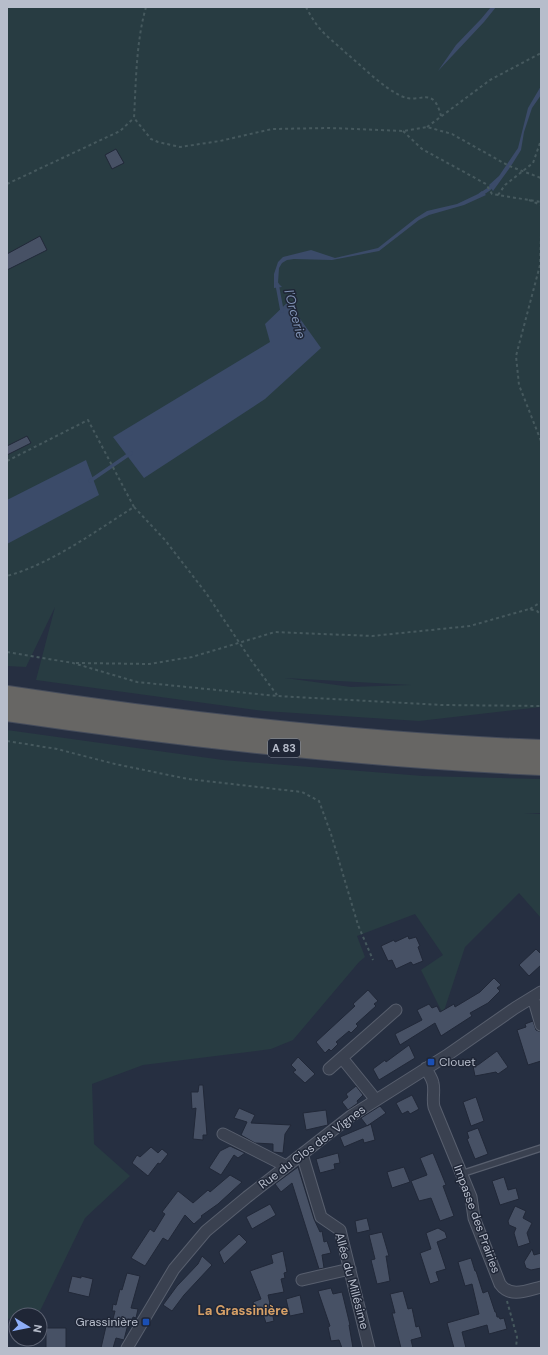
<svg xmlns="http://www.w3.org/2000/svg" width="548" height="1355" viewBox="0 0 548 1355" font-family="'DM Sans',sans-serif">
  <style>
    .green { fill: #283c42; fill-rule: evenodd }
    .water { fill: #3b4b69 }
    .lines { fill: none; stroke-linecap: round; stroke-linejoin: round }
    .stream { stroke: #3b4b69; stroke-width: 3.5 }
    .building { fill: #475165; stroke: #212838 }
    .service-casing { stroke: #585f6e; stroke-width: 8 }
    .minor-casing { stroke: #585f6e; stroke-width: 13 }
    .trunk-casing { stroke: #454c5b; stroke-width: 20 }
    .path { stroke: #46595e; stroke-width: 2; stroke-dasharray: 3 3; stroke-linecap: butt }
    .service { stroke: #3a4150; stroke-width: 5.5 }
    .minor { stroke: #3a4150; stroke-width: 11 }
    .trunk { stroke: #676664; stroke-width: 18 }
    .transit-dot { fill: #1a4fb4; stroke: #1f2636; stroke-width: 1.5 }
    .labels { text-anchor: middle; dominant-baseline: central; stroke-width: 3; stroke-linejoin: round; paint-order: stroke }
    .shield { fill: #1f2636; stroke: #89909e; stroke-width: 1 }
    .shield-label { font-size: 11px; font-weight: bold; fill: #b7bdcb }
    .poi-label { font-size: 12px; fill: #b7bdcb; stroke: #1f2636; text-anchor: start }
    .street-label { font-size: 12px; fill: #b7bdcb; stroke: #1f2636 }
    .water-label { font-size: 13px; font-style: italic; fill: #7e90b2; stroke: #1f2636 }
    .neighbourhood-label { font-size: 13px; font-weight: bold; fill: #d6a067; stroke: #1f2636 }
  </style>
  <rect width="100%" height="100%" fill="#262f41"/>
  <!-- green -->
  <path class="green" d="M7,7H541V707L419,721L264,711L36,680L55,607L26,667L7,666ZM285,678L411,685L351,687Z
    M7,730L223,760L423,776L541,779V813H524L541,814V918L519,893L465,947L443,1014L421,970L443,955L415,914L357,936L365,957L359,962L293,1040L271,1049L143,1065L92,1084L94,1144L130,1176L85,1218L38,1315H16V1318L7,1319Z"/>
  <!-- water -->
  <path class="water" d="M491,7H496L484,22L438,71L456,45L481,19Z
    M541,86V95L532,108L524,132L521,150L511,166L493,191L489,185L499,176L518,148L528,108Z
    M482,191L486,195L464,205L429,215L419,220L379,251L332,260L294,259L287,260L282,263L279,268L278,283L282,287L274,288V274L278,262L283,257L311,250L335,258L378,248L416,218L427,211L457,204L478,194Z
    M288,302L321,348L265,399L144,478L113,437L270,342L265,324Z
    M86,460L99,495L7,544V500Z"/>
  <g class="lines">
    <!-- stream -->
    <path class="stream" d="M480,195L489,189L494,184
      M277,284L282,311
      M90,481L131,453"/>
  </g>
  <!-- building -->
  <path class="building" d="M116,149L124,163L112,169L105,155Z
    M40,236L47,250L7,270V254Z
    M27,436L31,443L7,455V446Z
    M408,936L409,939L416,937L420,946L418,947L423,961L413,965L411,962L396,969L392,960L388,961L381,946L394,940L395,942Z
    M536,949L541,954V965L529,976L519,965Z
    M494,978L501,985L497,988L500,991L488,1003L470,1013L472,1016L441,1036L435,1023L400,1045L395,1034L422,1020L417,1010L429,1004L432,1008L437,1006L440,1012L454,1004L455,1007L480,992Z
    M368,990L378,1001L374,1004L376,1006L356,1024L358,1026L351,1033L349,1031L336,1042L338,1044L331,1051L329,1049L325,1053L316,1042L355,1006L353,1004Z
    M533,1021L536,1030L541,1032V1061L528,1065L517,1030L526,1027L525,1024Z
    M409,1045L415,1058L379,1080L373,1069L385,1060L386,1062Z
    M497,1051L508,1067L498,1074L496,1072L475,1076L473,1066L478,1065Z
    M298,1057L315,1074L305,1083L293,1072L296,1070L291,1065Z
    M199,1085H203L207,1135H203V1140L193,1139L196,1108L192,1109L191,1092H198Z
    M356,1086L363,1095L357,1101L358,1103L348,1110L342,1102L348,1097L346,1094Z
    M412,1095L419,1109L410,1114L408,1111L402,1114L396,1103Z
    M476,1097L484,1121L471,1126L463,1102Z
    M380,1106L386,1113L367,1126L361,1118Z
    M239,1108L255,1115L251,1123L291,1125L285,1134L283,1153L273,1152V1144L255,1143L241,1135L247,1122L234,1118Z
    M326,1110L328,1125L306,1130L303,1113Z
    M371,1124L375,1140L364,1143L363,1139L344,1147L340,1137Z
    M478,1128L488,1154L475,1159L467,1139L469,1138L467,1132Z
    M230,1146L245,1153L238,1158L234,1155L221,1175L209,1168L220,1151Z
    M151,1147L158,1153L162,1149L168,1154L160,1164L158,1163L148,1176L132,1163L137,1155L140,1157Z
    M338,1153L340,1163L334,1164L335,1169L320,1173L316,1159Z
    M433,1153L446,1185L443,1186L454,1216L440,1221L431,1198L419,1201L411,1181L427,1175L420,1158Z
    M298,1167L314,1219L320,1232L322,1231L324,1242L327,1241L331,1253L322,1255L324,1268L319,1269L292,1183L281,1192L275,1184Z
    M404,1167L410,1182L392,1188L387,1172Z
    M230,1175L242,1182L218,1204L201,1216L202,1217L194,1224L185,1215L168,1241L163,1238L145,1266L131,1258L150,1229L154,1232L165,1214L162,1212L178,1191L193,1203L208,1190L210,1192Z
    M504,1177L508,1190L516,1188L519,1199L500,1205L492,1181Z
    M270,1204L276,1215L252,1229L246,1217Z
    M515,1206L526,1211L523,1218L532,1223L527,1233L530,1243L518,1247L514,1233L516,1228L509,1225L508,1221Z
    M367,1218L370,1230L357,1233L355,1221Z
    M438,1228L445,1232L447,1238L437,1242L446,1269L436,1272L439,1281L430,1284L420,1253L431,1249L426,1233Z
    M382,1232L389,1256H386L390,1281L377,1284L371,1260L375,1259L369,1235Z
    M239,1234L247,1242L224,1264L219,1252Z
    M532,1249L534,1255L541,1253V1268L531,1270L526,1268L524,1262Z
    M283,1251L287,1272L284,1273L285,1278L281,1279L284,1292L268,1295L274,1321L266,1323L261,1308L256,1310L253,1302L261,1299L250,1271L273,1263L271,1255Z
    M202,1256L212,1265L184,1295L172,1311L163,1305L177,1286L198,1264Z
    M471,1258L475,1271H476L483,1293L488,1291L495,1312H496L497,1317H499L500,1319L504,1318L507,1329L489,1334L487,1325L462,1332L466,1348H454L447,1323L479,1314L472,1284L465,1286L458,1262Z
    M127,1273L140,1276L131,1308L138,1309L136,1318L133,1317L132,1321L129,1320L124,1340L116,1338L113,1348H101L107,1322L112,1323L115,1311H112L113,1304L116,1305L120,1289L122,1290Z
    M72,1276L81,1278V1276L93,1279L89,1297L68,1292Z
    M331,1288L333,1294L342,1292L350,1325H349L353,1348H342L339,1340L331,1341L328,1327L330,1326L318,1291Z
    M403,1291L408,1309L412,1308L416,1327L419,1326L422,1337L411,1340L413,1348H401L392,1313H395L390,1294Z
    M300,1295L304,1313L290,1316L286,1299Z
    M46,1328H66V1348H46Z"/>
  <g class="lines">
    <defs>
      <path id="service" d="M461,1174L541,1148"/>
      <path id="minor" d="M533,997L541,1025
        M342,1058L372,1095L374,1100
        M426,1068C428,1073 432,1078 433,1083C435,1091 432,1099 434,1107L471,1197L474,1218L500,1284C510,1298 526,1291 541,1287
        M329,1069L396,1010
        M223,1134L286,1166
        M302,1154L321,1217L340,1230L369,1348
        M302,1280L350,1269
        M127,1348L174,1269L206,1231L247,1197L351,1116L446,1056L515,1008L541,992"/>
      <path id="trunk" d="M7,695C184,722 362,742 541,749
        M7,712C184,738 362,758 541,766"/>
    </defs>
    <!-- service casing -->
    <use href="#service" class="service-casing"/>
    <!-- minor casing -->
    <use href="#minor" class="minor-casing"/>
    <!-- trunk casing -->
    <use href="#trunk" class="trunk-casing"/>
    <!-- path -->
    <path class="path" d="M146,7C136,42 136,82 134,118L151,139L158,142L180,147L220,141L272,129L330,128L403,131L427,127L452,134L509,166L541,178
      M306,7C310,15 315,23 321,30C328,38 338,45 346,53C363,67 381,86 401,96C420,105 433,84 441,116
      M427,127L490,80L541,53
      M403,131L422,149L486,184L492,194L541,202
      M7,184L120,131L134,118
      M498,195L505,185L533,163L541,140
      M529,200L541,205
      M541,235L540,265L516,356L519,385L541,441
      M7,461L88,420L134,507C94,532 53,563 7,576
      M134,507L165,540L206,593L251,660L277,695
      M530,609L541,602
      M7,652L73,663L137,682L277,696L442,705L541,706
      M76,663L149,664L192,657L275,632L372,636L470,626L529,609L537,611L541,615
      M7,741L57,749L115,764L188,779L302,792L319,801L331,834L358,925L373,960
      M507,1301L517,1337L516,1348"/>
    <!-- service -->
    <use href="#service" class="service"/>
    <!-- minor -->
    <use href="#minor" class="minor"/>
    <!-- trunk -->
    <use href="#trunk" class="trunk"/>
  </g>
  <!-- markers -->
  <g class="transit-dot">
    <rect x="427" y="1058" width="8" height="8" rx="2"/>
    <rect x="142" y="1318" width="8" height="8" rx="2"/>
  </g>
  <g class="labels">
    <!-- shield labels -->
    <rect class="shield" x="268" y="739" width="32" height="18" rx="3"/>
    <g class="shield-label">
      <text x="284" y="748">A 83</text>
    </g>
    <!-- poi labels -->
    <g class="poi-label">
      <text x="439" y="1062">Clouet</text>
      <text x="138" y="1322" text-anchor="end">Grassinière</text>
    </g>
    <!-- street labels -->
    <g class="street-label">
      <text transform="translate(312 1147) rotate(-37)">Rue du Clos des Vignes</text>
      <text transform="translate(477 1219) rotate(70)">Impasse des Prairies</text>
      <text transform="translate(352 1281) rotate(75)">Allée du Millésime</text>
    </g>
    <!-- water labels -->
    <g class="water-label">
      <text transform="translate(295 314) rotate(75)">l'Orcerie</text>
    </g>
    <!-- neighbourhood labels -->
    <g class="neighbourhood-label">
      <text x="243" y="1310">La Grassinière</text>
    </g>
  </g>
  <!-- border -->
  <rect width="548" height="1355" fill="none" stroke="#b7bdcb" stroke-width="16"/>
  <!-- north arrow -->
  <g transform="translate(28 1327) rotate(100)"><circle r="19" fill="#1f2636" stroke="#5c6272"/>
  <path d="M0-3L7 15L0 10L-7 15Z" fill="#8eaef8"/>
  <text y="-6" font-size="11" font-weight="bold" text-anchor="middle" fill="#b7bdcb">N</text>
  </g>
</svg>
